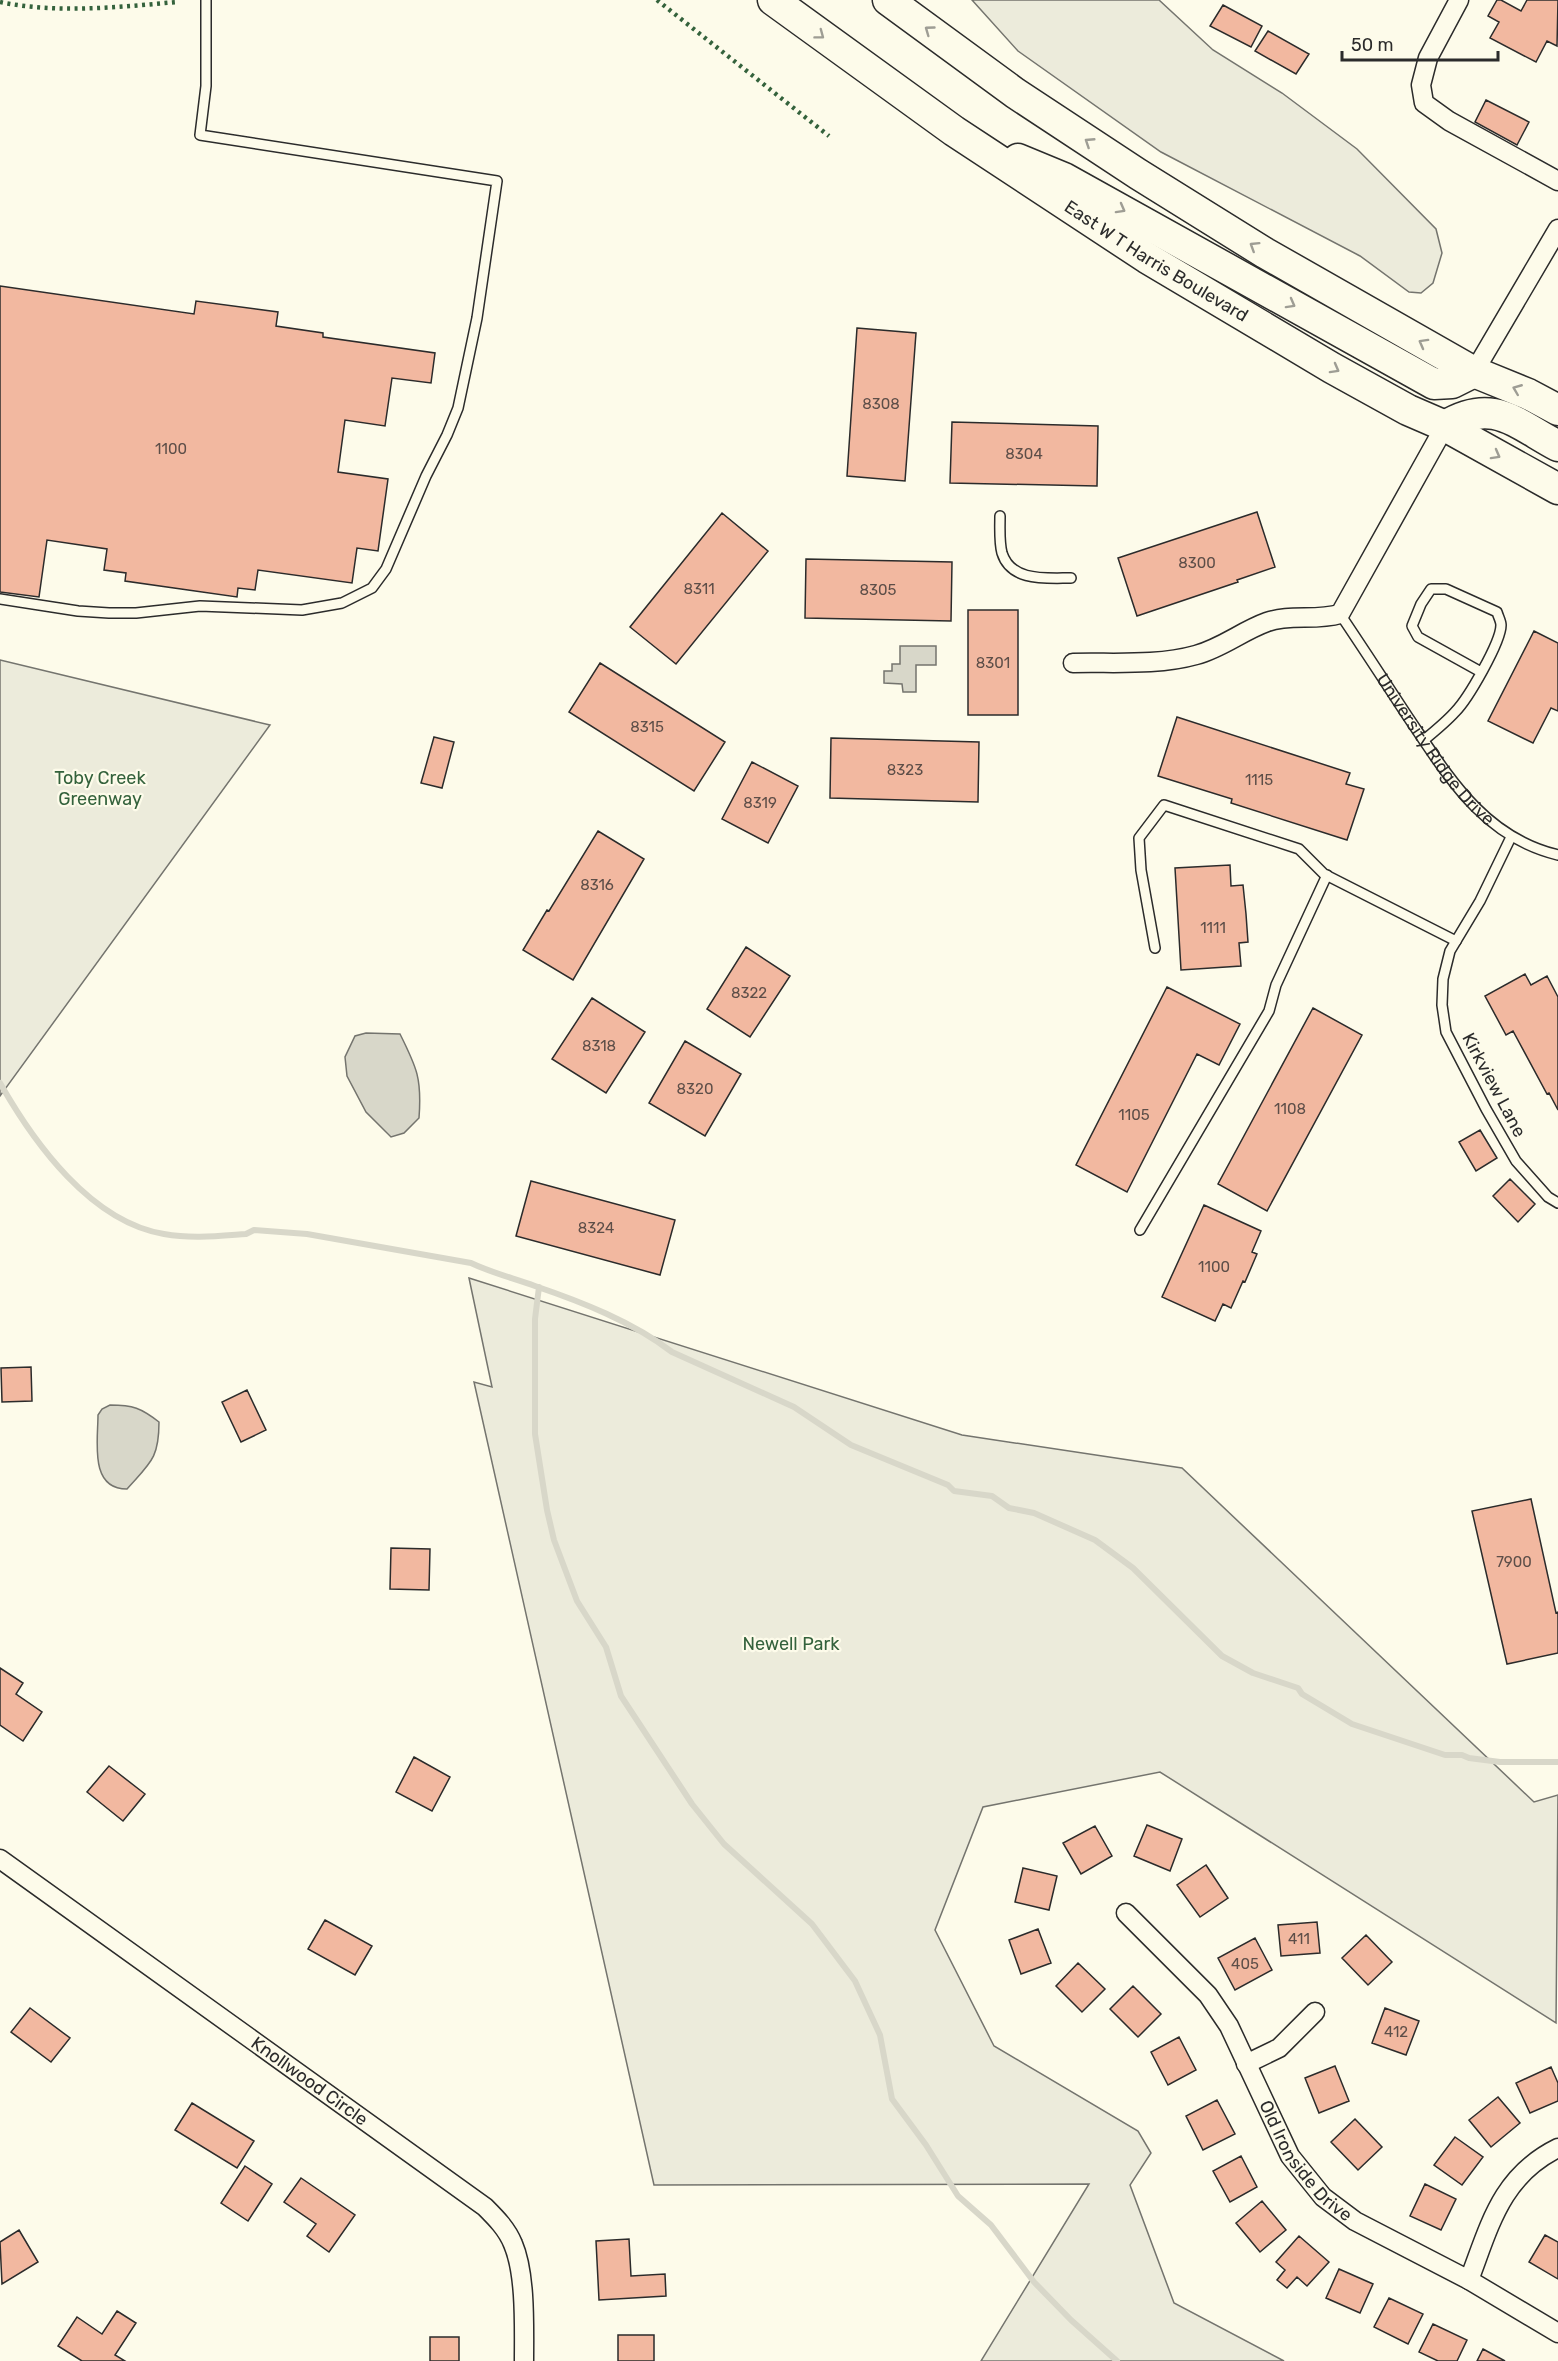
<svg xmlns="http://www.w3.org/2000/svg" width="1558" height="2361" viewBox="0 0 1558 2361" font-family="Rubik,sans-serif">
  <style>
    .green { fill: #ecebdb; stroke: #74746e; stroke-width: 1.5 }
    .water { fill: #d8d7c9; stroke: #74746e; stroke-width: 1.5 }
    .lines { fill: none; stroke-linecap: round; stroke-linejoin: round }
    .stream { stroke: #d8d7c9; stroke-width: 6 }
    .building { fill: #f2b8a0; stroke: #2b2b2b; stroke-width: 1.5 }
    .lane-casing { stroke: #2b2b2b; stroke-width: 12 }
    .street-casing { stroke: #2b2b2b; stroke-width: 21 }
    .primary-casing { stroke: #2b2b2b; stroke-width: 33 }
    .lane { stroke: #fdfbea; stroke-width: 9 }
    .street { stroke: #fdfbea; stroke-width: 18 }
    .primary { stroke: #fdfbea; stroke-width: 30 }
    .hedge { stroke: #34623c; stroke-width: 4.5; stroke-dasharray: 3 4.5; stroke-linecap: butt }
    .oneway { stroke: #9e9d94 }
    .labels { text-anchor: middle; dominant-baseline: central; stroke-width: 4.5; stroke-linejoin: round; paint-order: stroke }
    .number-label { font-size: 15px; fill: #5d4e48 }
    .street-label { font-size: 18px; fill: #2b2b2b; stroke: #fdfbea }
    .park-label { font-size: 18px; fill: #34623c; stroke: #fdfbea }
  </style>
  <rect width="100%" height="100%" fill="#fdfbea"/>
  <!-- green -->
  <path class="green" d="M972,0H1159L1213,50L1282,93L1357,149L1436,229L1442,253L1433,283L1421,293L1409,292L1360,256L1161,152L1018,51Z
    M0,660L270,725L0,1096Z
    M469,1278L962,1435L1182,1468L1534,1802L1558,1795L1556,2023L1160,1772L983,1807L935,1930L994,2046L1138,2131L1151,2153L1130,2185L1174,2303L1284,2361H981L1089,2184L654,2185L474,1382L492,1387Z"/>
  <!-- water -->
  <path class="water" d="M900,646H936V665H916V692H903L902,684L884,683V671H892V664H900Z
    M366,1033L400,1034C417,1068 422,1079 419,1118L404,1133L391,1137L366,1112L347,1076L345,1057L355,1036Z
    M110,1405C133,1405 141,1408 159,1422C159,1459 150,1463 127,1489C89,1489 98,1441 98,1415L102,1409Z"/>
  <g class="lines">
    <!-- stream -->
    <path class="stream" d="M0,1083C34,1143 91,1222 164,1234C192,1239 218,1236 246,1234L254,1230L307,1234L471,1263C492,1273 513,1278 535,1286C582,1302 633,1322 672,1352L794,1407L851,1445L948,1485L954,1491L992,1496L1009,1508L1034,1513L1095,1540L1133,1568L1222,1656L1253,1673L1298,1688L1302,1694L1352,1724L1445,1755H1462L1469,1758L1500,1762H1558
      M539,1287L535,1319V1434L547,1510L554,1540L577,1601L606,1647L621,1696L692,1804L724,1844L812,1924L855,1981L880,2035L892,2099L926,2145L958,2196L991,2225L1034,2282L1071,2320L1117,2361"/>
  </g>
  <!-- building -->
  <path class="building" d="M1497,0H1501L1521,11L1527,0H1558L1557,46L1547,41L1536,62L1490,38L1499,22L1488,16Z
    M1223,5L1262,26L1251,47L1210,26Z
    M1268,31L1309,54L1296,74L1255,51Z
    M1486,100L1529,122L1517,145L1475,122Z
    M0,286L194,314L196,301L278,312L276,326L323,333V337L435,353L431,383L392,378L385,426L345,420L338,472L388,479L378,551L357,548L352,583L258,570L255,590L238,588L237,597L125,581L126,573L104,570L107,549L47,540L39,597L0,592Z
    M857,328L916,333L905,481L847,476Z
    M952,422L1098,426L1097,486L950,483Z
    M1257,512L1275,567L1237,580L1238,582L1137,616L1118,558Z
    M722,513L768,551L676,664L630,627Z
    M806,559L952,562L951,621L805,618Z
    M968,610H1018V715H968Z
    M1534,631L1558,643V711L1551,708L1533,743L1488,721Z
    M600,663L725,742L694,791L569,712Z
    M1177,717L1350,773L1346,784L1364,789L1347,840L1231,803L1232,799L1158,776Z
    M434,737L454,742L442,788L421,783Z
    M831,738L979,742L978,802L830,798Z
    M752,762L798,786L768,843L722,819Z
    M598,831L644,859L573,980L523,950L547,910L549,911Z
    M1230,865L1231,886L1243,885L1246,914L1248,942L1239,943L1241,966L1181,970L1175,868Z
    M746,947L790,976L750,1037L707,1009Z
    M1525,974L1531,985L1547,976L1558,997V1110L1549,1093L1547,1094L1513,1031L1506,1035L1485,996Z
    M1167,987L1240,1024L1219,1065L1197,1054L1127,1192L1076,1165Z
    M592,998L645,1032L606,1093L552,1059Z
    M1313,1008L1362,1035L1267,1211L1218,1184Z
    M685,1041L741,1074L705,1136L649,1103Z
    M1480,1130L1497,1158L1476,1171L1459,1142Z
    M1510,1179L1535,1204L1518,1222L1493,1196Z
    M531,1181L675,1220L660,1275L516,1236Z
    M1204,1205L1261,1231L1252,1252L1257,1254L1245,1282L1243,1281L1231,1308L1223,1304L1215,1321L1162,1297Z
    M31,1367L32,1401L2,1402L1,1368Z
    M247,1390L266,1430L241,1442L222,1402Z
    M1531,1499L1556,1613L1558,1612V1653L1507,1664L1472,1511Z
    M391,1548L430,1549L429,1590L390,1589Z
    M0,1668L23,1683L16,1694L42,1712L23,1741L0,1725Z
    M414,1757L450,1777L432,1811L396,1792Z
    M109,1766L145,1794L123,1821L87,1792Z
    M1147,1825L1182,1839L1170,1871L1134,1856Z
    M1095,1826L1112,1856L1081,1874L1063,1843Z
    M1206,1865L1228,1898L1200,1917L1177,1885Z
    M1023,1868L1057,1876L1049,1910L1015,1902Z
    M325,1920L372,1946L355,1975L308,1949Z
    M1317,1922L1320,1953L1281,1956L1278,1925Z
    M1038,1929L1051,1963L1021,1974L1009,1940Z
    M1366,1935L1392,1962L1368,1985L1342,1958Z
    M1255,1938L1272,1970L1235,1990L1218,1958Z
    M1078,1963L1105,1989L1082,2012L1056,1986Z
    M1133,1986L1161,2014L1138,2037L1110,2009Z
    M30,2008L70,2038L51,2062L11,2032Z
    M1385,2008L1419,2021L1406,2055L1372,2043Z
    M1179,2037L1196,2070L1168,2085L1151,2052Z
    M1335,2066L1349,2101L1319,2113L1305,2078Z
    M1551,2067L1558,2083V2101L1530,2113L1516,2083Z
    M1498,2097L1520,2123L1491,2147L1469,2120Z
    M1217,2100L1235,2134L1203,2150L1186,2116Z
    M192,2103L254,2141L237,2168L175,2130Z
    M1355,2119L1382,2147L1358,2170L1331,2142Z
    M1455,2137L1483,2157L1462,2185L1434,2165Z
    M1241,2156L1257,2187L1230,2202L1213,2171Z
    M245,2166L272,2184L248,2221L221,2203Z
    M301,2178L355,2215L329,2252L307,2236L316,2224L284,2202Z
    M1425,2184L1456,2199L1441,2230L1410,2216Z
    M1262,2201L1286,2230L1260,2252L1236,2223Z
    M19,2230L38,2262L2,2284L0,2242Z
    M1545,2235L1558,2242V2279L1529,2262Z
    M1299,2236L1329,2262L1307,2286L1297,2277L1287,2288L1277,2280L1285,2270L1276,2262Z
    M629,2239L631,2276L665,2274L666,2296L599,2300L596,2241Z
    M1339,2269L1373,2284L1360,2313L1326,2298Z
    M1389,2298L1423,2314L1408,2344L1374,2327Z
    M117,2311L136,2323L115,2355L125,2361H82L58,2346L77,2317L102,2334Z
    M1433,2324L1467,2340L1457,2361H1438L1419,2352Z
    M618,2335H654V2361H618Z
    M430,2337H459V2361H430Z
    M1483,2349L1505,2361H1477Z"/>
  <g class="lines">
    <defs>
      <g id="lane">
        <path d="M1000,516C1000,527 999,542 1002,553C1011,582 1046,578 1071,578"/>
        <path d="M0,599L78,611L109,613H136L200,606L302,610L342,603L372,588L386,569L426,476L447,435L458,408L477,318L497,181L200,135L206,86V0"/>
        <path id="s1" d="M1340,614C1363,648 1385,682 1408,717C1448,776 1483,837 1558,855"/>
        <path d="M1424,740C1435,731 1446,722 1455,712C1468,699 1501,642 1501,625C1501,621 1498,616 1497,612L1446,589H1431L1421,604L1412,626L1418,637L1481,672"/>
        <path d="M1511,837L1480,901L1450,951L1443,979L1442,1005L1446,1032L1486,1109L1516,1161L1548,1197L1558,1203"/>
        <path d="M1155,948L1141,870L1139,838L1164,805L1299,849L1324,874L1456,941"/>
        <path d="M1140,1230L1269,1011L1276,985L1327,875"/>
      </g>
      <g id="street">
        <path d="M1459,0L1428,58L1421,85L1424,103L1449,121L1558,181"/>
        <path d="M1474,372L1558,229"/>
        <path d="M1073,663C1113,662 1157,666 1196,655C1222,648 1242,631 1267,622C1290,614 1316,621 1340,614L1445,426"/>
        <path id="s2" d="M0,1859L485,2207C496,2218 507,2229 513,2244C526,2274 524,2328 524,2361"/>
        <path id="s3" d="M1126,1913L1208,1995L1229,2026L1290,2156L1323,2197L1355,2221L1469,2280L1558,2333"/>
        <path d="M1246,2064L1279,2048L1315,2012"/>
        <path d="M1469,2280C1490,2225 1501,2176 1558,2148"/>
      </g>
      <g id="primary">
        <path id="s4" d="M773,0L954,131L1147,258L1332,368L1408,410L1445,426L1558,489"/>
        <path d="M888,0L1015,93L1138,174L1265,253L1474,372L1528,394L1558,410"/>
        <path d="M1018,159L1064,178L1434,384L1452,383L1474,372"/>
        <path d="M1445,426C1493,397 1515,423 1558,446"/>
      </g>
    </defs>
    <!-- lane casing -->
    <use href="#lane" class="lane-casing"/>
    <!-- street casing -->
    <use href="#street" class="street-casing"/>
    <!-- primary casing -->
    <use href="#primary" class="primary-casing"/>
    <!-- lane -->
    <use href="#lane" class="lane"/>
    <!-- street -->
    <use href="#street" class="street"/>
    <!-- primary -->
    <use href="#primary" class="primary"/>
    <!-- hedge -->
    <path class="hedge" d="M657,0L829,136
      M0,2C58,14 119,7 177,2"/>
  </g>
  <!-- one-way arrows -->
  <defs><path id="oneway-chevron" d="M-2-3.5L2.5 0L-2 3.5" fill="none" stroke-width="1.6" stroke-linecap="round" stroke-linejoin="round" transform="scale(1.5)"/></defs>
  <g class="oneway">
    <use href="#oneway-chevron" transform="translate(929 30) rotate(-144)"/>
    <use href="#oneway-chevron" transform="translate(820 35) rotate(37)"/>
    <use href="#oneway-chevron" transform="translate(1089 142) rotate(-147)"/>
    <use href="#oneway-chevron" transform="translate(1121 209) rotate(29)"/>
    <use href="#oneway-chevron" transform="translate(1254 246) rotate(-148)"/>
    <use href="#oneway-chevron" transform="translate(1291 304) rotate(29)"/>
    <use href="#oneway-chevron" transform="translate(1423 343) rotate(-151)"/>
    <use href="#oneway-chevron" transform="translate(1335 369) rotate(29)"/>
    <use href="#oneway-chevron" transform="translate(1517 389) rotate(-158)"/>
    <use href="#oneway-chevron" transform="translate(1496 455) rotate(29)"/>
  </g>
  <g class="labels">
    <!-- number labels -->
    <g class="number-label">
      <text x="881" y="404">8308</text>
      <text x="171" y="449">1100</text>
      <text x="1024" y="454">8304</text>
      <text x="1197" y="563">8300</text>
      <text x="699" y="589">8311</text>
      <text x="878" y="590">8305</text>
      <text x="993" y="663">8301</text>
      <text x="647" y="727">8315</text>
      <text x="905" y="770">8323</text>
      <text x="1259" y="780">1115</text>
      <text x="760" y="803">8319</text>
      <text x="597" y="885">8316</text>
      <text x="1213" y="928">1111</text>
      <text x="749" y="993">8322</text>
      <text x="599" y="1046">8318</text>
      <text x="695" y="1089">8320</text>
      <text x="1290" y="1109">1108</text>
      <text x="1134" y="1115">1105</text>
      <text x="596" y="1228">8324</text>
      <text x="1214" y="1267">1100</text>
      <text x="1514" y="1562">7900</text>
      <text x="1299" y="1939">411</text>
      <text x="1245" y="1964">405</text>
      <text x="1396" y="2032">412</text>
    </g>
    <!-- street labels -->
    <g class="street-label">
      <text stroke="none"><textPath href="#s4" startOffset="464">East W T Harris Boulevard</textPath></text>
      <text stroke="none"><textPath href="#s1" startOffset="166">University Ridge Drive</textPath></text>
      <text transform="translate(1494 1085) rotate(62)">Kirkview Lane</text>
      <text stroke="none"><textPath href="#s2" startOffset="381">Knollwood Circle</textPath></text>
      <text stroke="none"><textPath href="#s3" startOffset="310">Old Ironside Drive</textPath></text>
    </g>
    <!-- park labels -->
    <g class="park-label">
      <text x="100" y="778">Toby Creek<tspan x="100" dy="21">Greenway</tspan></text>
      <text x="791" y="1644">Newell Park</text>
    </g>
  </g>
  <!-- scale -->
  <path d="M1342 51v9h156v-9" fill="none" stroke="#2b2b2b" stroke-width="3"/>
  <text x="1351" y="51" font-size="18" fill="#2b2b2b" stroke="#fdfbea" stroke-width="4.5" paint-order="stroke">50 m</text>
</svg>
